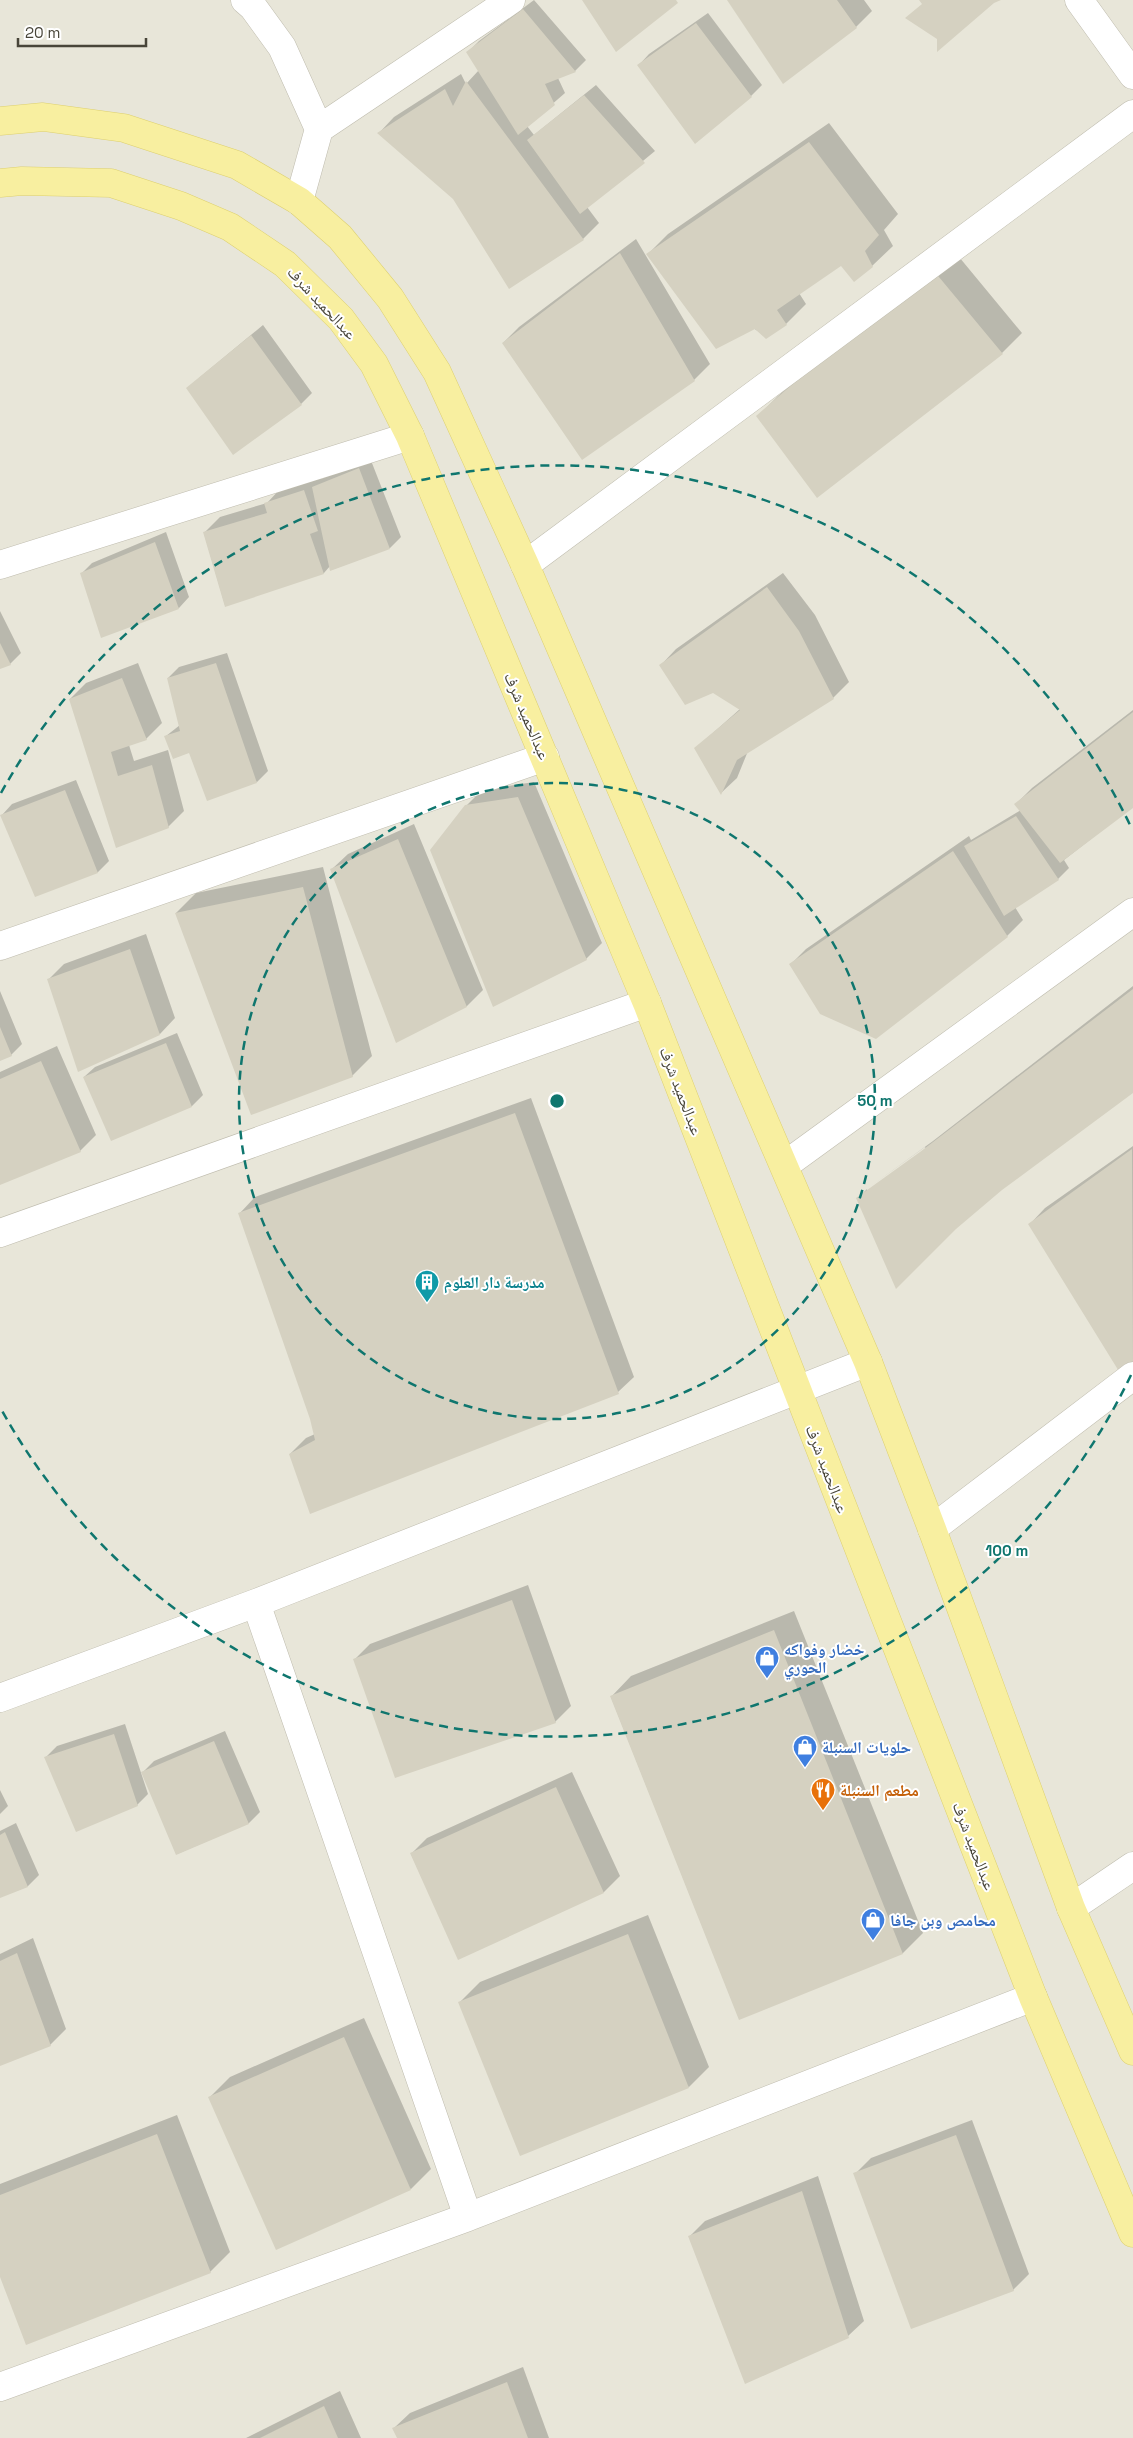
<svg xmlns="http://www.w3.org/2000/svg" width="1133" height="2438" viewBox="0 0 1133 2438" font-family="'Space Grotesk','Noto Naskh Arabic',sans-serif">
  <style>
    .residential { fill: #e8e6d9 }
    .shadow { fill: #0003 }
    .building { fill: #d5d1c1 }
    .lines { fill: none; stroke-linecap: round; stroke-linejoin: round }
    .street-casing { stroke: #bfbcae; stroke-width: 29 }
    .primary-casing { stroke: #ddd070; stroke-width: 29 }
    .street { stroke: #fff; stroke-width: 28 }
    .primary { stroke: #f8efa0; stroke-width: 28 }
    .ring { fill: none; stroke: #0f766e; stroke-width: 2.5; stroke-dasharray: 9 6 }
    .labels { text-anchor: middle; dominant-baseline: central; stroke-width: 4; stroke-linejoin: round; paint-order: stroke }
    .street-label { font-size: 16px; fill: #484539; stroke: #fff }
    .culture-label { font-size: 16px; font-weight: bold; fill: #0d838f; stroke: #fff; text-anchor: start }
    .shop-label { font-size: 16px; font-weight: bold; fill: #366cbe; stroke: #fff; text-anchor: start }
    .food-label { font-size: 16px; font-weight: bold; fill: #c56008; stroke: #fff; text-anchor: start }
    .centre { fill: #0f766e; stroke: #fff; stroke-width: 2.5 }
    .ring-label { font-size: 15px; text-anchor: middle; font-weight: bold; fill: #0f766e; stroke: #fff; stroke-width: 4; stroke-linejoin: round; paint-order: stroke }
  </style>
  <rect width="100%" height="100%" fill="#f4f3eb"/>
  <!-- residential -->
  <path class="residential" d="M0,0H1133V2438H0Z"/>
  <!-- shadow -->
  <path class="shadow" d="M534,0L586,60L575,71L558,78L565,93L527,126L534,135L596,85L655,151L587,207L599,223L583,239L509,287L454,198L379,133L394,117L461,74L466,84L479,70L468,52L479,41Z
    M728,0H864L872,11L856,27Z
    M708,13L762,85L751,96L639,65L649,54Z
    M829,123L898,214L884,230L893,246L872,266L841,264L799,293L806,304L786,324L766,337L648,254L668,234Z
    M636,239L710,364L694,380L503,343L519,327Z
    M950,246L1022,333L1002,353L758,416L778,396Z
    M263,325L312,393L301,404L199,378Z
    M370,458L401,537L390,548L331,570L330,566L324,573L225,605L204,533L220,517L267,503L281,488L320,475L321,479Z
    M166,532L189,597L179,608L81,574L92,563Z
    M783,573L815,615L849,682L833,698L748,751L737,778L721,793L696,748L740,709L713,691L661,665L676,649Z
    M0,611L21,653L10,664L0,668Z
    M227,653L268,771L257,782L190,751L166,736L180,725L168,678L179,667Z
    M138,663L162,723L146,739L129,745L134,761L168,750L184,811L168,827L117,846L70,699L86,683Z
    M1133,710V806L1064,860L1069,868L1058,879L1015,907L1023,920L1007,936L876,1037L791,964L806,949L969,836L971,840L1021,810L1016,804L1032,788Z
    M76,780L109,861L98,872L36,895L2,815L12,804Z
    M534,782L602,943L586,959L466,806L482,790Z
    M414,824L483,990L467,1006L396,1041L332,869L348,854Z
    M323,867L372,1056L352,1076L176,913L196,893Z
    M146,934L175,1018L160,1034L48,980L64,964Z
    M1133,986V1091L857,1199L867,1189V1192L926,1149L925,1147L868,1188L933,1141Z
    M0,991L22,1044L11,1055L0,1059Z
    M177,1033L203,1095L192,1106L112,1139L84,1077L95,1067Z
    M57,1046L96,1135L80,1151L0,1184V1072Z
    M531,1098L634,1377L618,1392L290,1454L306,1438L315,1434L312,1419L240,1213L255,1197Z
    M1133,1146V1360L1120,1371L1030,1224L1045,1208Z
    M528,1585L571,1706L555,1722L355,1659L370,1644Z
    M794,1611L923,1933L903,1953L739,2018L611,1697L631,1676Z
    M125,1724L148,1794L137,1805L46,1757L57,1746Z
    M225,1731L260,1812L249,1823L177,1854L143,1772L154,1761Z
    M572,1772L620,1876L604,1892L459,1958L411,1854L427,1838Z
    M0,1790L8,1806L0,1814Z
    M16,1823L39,1875L28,1886L0,1897V1831Z
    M648,1915L709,2067L689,2087L460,2002L480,1982Z
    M33,1938L66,2029L50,2045L0,2064V1954Z
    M364,2018L431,2169L411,2189L210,2097L230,2077Z
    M177,2115L230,2252L210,2272L0,2274V2184Z
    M972,2120L1029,2274L1013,2290L855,2174L871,2158Z
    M818,2176L864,2321L848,2336L689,2237L705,2221Z
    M523,2367L549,2438H398L394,2428L410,2413Z
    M340,2391L361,2438H246Z"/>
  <!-- building -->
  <path class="building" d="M582,0H676L678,3L616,52Z
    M727,0H837L857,28L783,84Z
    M919,0H1001L994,3L937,52V39L905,18L922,4Z
    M523,9L576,72L545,84L555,105L518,135L466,52Z
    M696,23L752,97L695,144L637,65Z
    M466,81L584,240L509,289L453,199L377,133L445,89L453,106Z
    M584,95L645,163L580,214L527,140Z
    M809,142L879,235L865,251L873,267L854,282L841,266L777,310L787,325L766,339L755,329L716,349L646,254Z
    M620,253L695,381L582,460L502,343Z
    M929,265L1003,354L817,498L756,416Z
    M251,335L302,405L233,455L186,388Z
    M359,468L390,549L330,571L312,487Z
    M304,490L318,531L310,534L324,574L225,607L203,532L267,513L264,503Z
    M155,542L179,609L101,638L80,573Z
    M767,587L799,631L834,699L737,760L721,795L694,748L740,710L713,693L685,705L659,665Z
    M0,643L11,665L0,669Z
    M216,663L257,783L207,801L189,753L173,759L164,736L180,731L167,678Z
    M122,678L147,740L111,752L118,776L152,765L169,828L116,848L69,699Z
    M1133,712V808L1060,863L1014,804Z
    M65,790L98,873L35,897L0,815Z
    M518,797L587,960L493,1007L430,850L465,805Z
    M1016,816L1059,880L1004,916L964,846Z
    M398,839L467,1007L396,1043L330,869Z
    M953,851L1008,937L876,1039L820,1014L789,964Z
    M303,887L353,1077L251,1115L175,913Z
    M130,949L160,1035L78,1072L47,979Z
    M1133,989V1093L1002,1190L956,1229L896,1289L856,1198L920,1152Z
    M0,1027L12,1056L0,1061Z
    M166,1043L192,1107L111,1141L83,1077Z
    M41,1061L81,1152L0,1185V1079Z
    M515,1113L619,1394L310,1514L289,1454L315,1440L310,1419L238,1213Z
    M1132,1149L1133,1362L1120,1373L1028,1224Z
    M512,1600L556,1723L395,1778L353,1659Z
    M774,1630L903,1954L739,2020L610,1696Z
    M114,1734L138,1806L76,1832L44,1757Z
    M214,1741L249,1824L176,1855L141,1772Z
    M556,1787L604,1893L458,1960L410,1853Z
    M5,1832L28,1887L0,1898V1835Z
    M628,1934L689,2088L520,2156L458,2002Z
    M17,1953L51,2046L0,2066V1961Z
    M344,2037L411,2190L276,2250L208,2097Z
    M157,2134L211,2273L26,2345L0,2277V2195Z
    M956,2135L1014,2291L911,2329L853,2173Z
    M802,2191L849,2338L745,2384L688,2236Z
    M507,2382L528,2438H397L392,2428Z
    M324,2406L338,2438H260Z"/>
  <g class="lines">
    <defs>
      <path id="street" d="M245,0L253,7L282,47L319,129L299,201
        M1079,0L1133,75
        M319,129L511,0
        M0,565L410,436
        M525,565L1133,114
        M0,946L545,757
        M785,1165L1133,912
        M0,1233L647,1003
        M932,1529L1133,1376
        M256,1603L468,2217
        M0,1698L256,1603L868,1362
        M1071,1908L1133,1866
        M0,2387L468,2217L1033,1997"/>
      <path id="primary" d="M0,121L43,117L124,128L237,165L299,201L340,237L390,298L437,372L525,565L868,1362L932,1529L1071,1908L1133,2051
        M0,183L22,181L111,183L181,206L230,227L285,264L341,319L374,364L410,436L647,1003L1033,1997L1133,2233"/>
    </defs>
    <!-- street casing -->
    <use href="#street" class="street-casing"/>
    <!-- primary casing -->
    <use href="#primary" class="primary-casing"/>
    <!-- street -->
    <use href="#street" class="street"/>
    <!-- primary -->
    <use href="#primary" class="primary"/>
  </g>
  <!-- distance rings -->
  <g class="ring">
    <circle cx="557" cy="1101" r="318"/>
    <path d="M1131 1375A636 636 0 0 1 1 1409M1 793A636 636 0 0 1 1131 827"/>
  </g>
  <!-- icons -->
  <defs>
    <symbol id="building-pin" viewBox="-11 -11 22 30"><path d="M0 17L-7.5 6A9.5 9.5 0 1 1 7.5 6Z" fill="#0f9aa8" stroke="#fff"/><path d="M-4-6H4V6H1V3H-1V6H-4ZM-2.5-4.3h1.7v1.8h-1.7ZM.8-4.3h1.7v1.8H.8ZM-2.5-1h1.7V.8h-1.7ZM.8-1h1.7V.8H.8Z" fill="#fff"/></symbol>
    <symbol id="shop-pin" viewBox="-11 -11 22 30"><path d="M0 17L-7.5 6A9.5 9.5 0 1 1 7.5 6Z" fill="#3f7fe0" stroke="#fff"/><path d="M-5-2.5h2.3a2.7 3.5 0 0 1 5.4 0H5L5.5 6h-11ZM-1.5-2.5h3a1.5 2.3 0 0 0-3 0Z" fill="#fff"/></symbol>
    <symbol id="restaurant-pin" viewBox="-11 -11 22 30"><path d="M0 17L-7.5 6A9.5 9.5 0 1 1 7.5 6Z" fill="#e8710a" stroke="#fff"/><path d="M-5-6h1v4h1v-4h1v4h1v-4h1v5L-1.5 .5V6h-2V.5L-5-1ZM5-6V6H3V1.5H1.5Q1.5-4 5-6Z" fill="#fff"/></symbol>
  </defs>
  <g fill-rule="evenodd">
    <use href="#building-pin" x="413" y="1268" width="28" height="38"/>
    <use href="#shop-pin" x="753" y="1644" width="28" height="38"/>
    <use href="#shop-pin" x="791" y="1733" width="28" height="38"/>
    <use href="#restaurant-pin" x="809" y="1776" width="28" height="38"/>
    <use href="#shop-pin" x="859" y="1906" width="28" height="38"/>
  </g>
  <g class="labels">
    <!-- street labels -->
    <g class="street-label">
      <text transform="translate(322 303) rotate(47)">عبدالحميد شرف</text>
      <text transform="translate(527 716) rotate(67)">عبدالحميد شرف</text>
      <text transform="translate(681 1091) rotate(69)">عبدالحميد شرف</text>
      <text transform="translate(827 1469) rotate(69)">عبدالحميد شرف</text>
      <text transform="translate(974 1846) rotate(69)">عبدالحميد شرف</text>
    </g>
    <!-- culture labels -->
    <g class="culture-label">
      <text x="444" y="1282">مدرسة دار العلوم</text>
    </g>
    <!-- shop labels -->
    <g class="shop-label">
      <text x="784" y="1649">خضار وفواكه<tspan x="784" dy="18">الحوري</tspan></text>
      <text x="822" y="1747">حلويات السنبلة</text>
      <text x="890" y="1920">محامص وبن جافا</text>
    </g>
    <!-- food labels -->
    <g class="food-label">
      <text x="840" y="1790">مطعم السنبلة</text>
    </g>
  </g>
  <circle cx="557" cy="1101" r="8" class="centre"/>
  <g class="ring-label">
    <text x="875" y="1106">50 m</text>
    <text x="1007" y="1556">100 m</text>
  </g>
  <!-- scale -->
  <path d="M18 38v8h128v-8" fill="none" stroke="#484539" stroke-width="2.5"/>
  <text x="25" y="38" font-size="15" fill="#484539" stroke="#ffffff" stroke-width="4" paint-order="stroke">20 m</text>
</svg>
